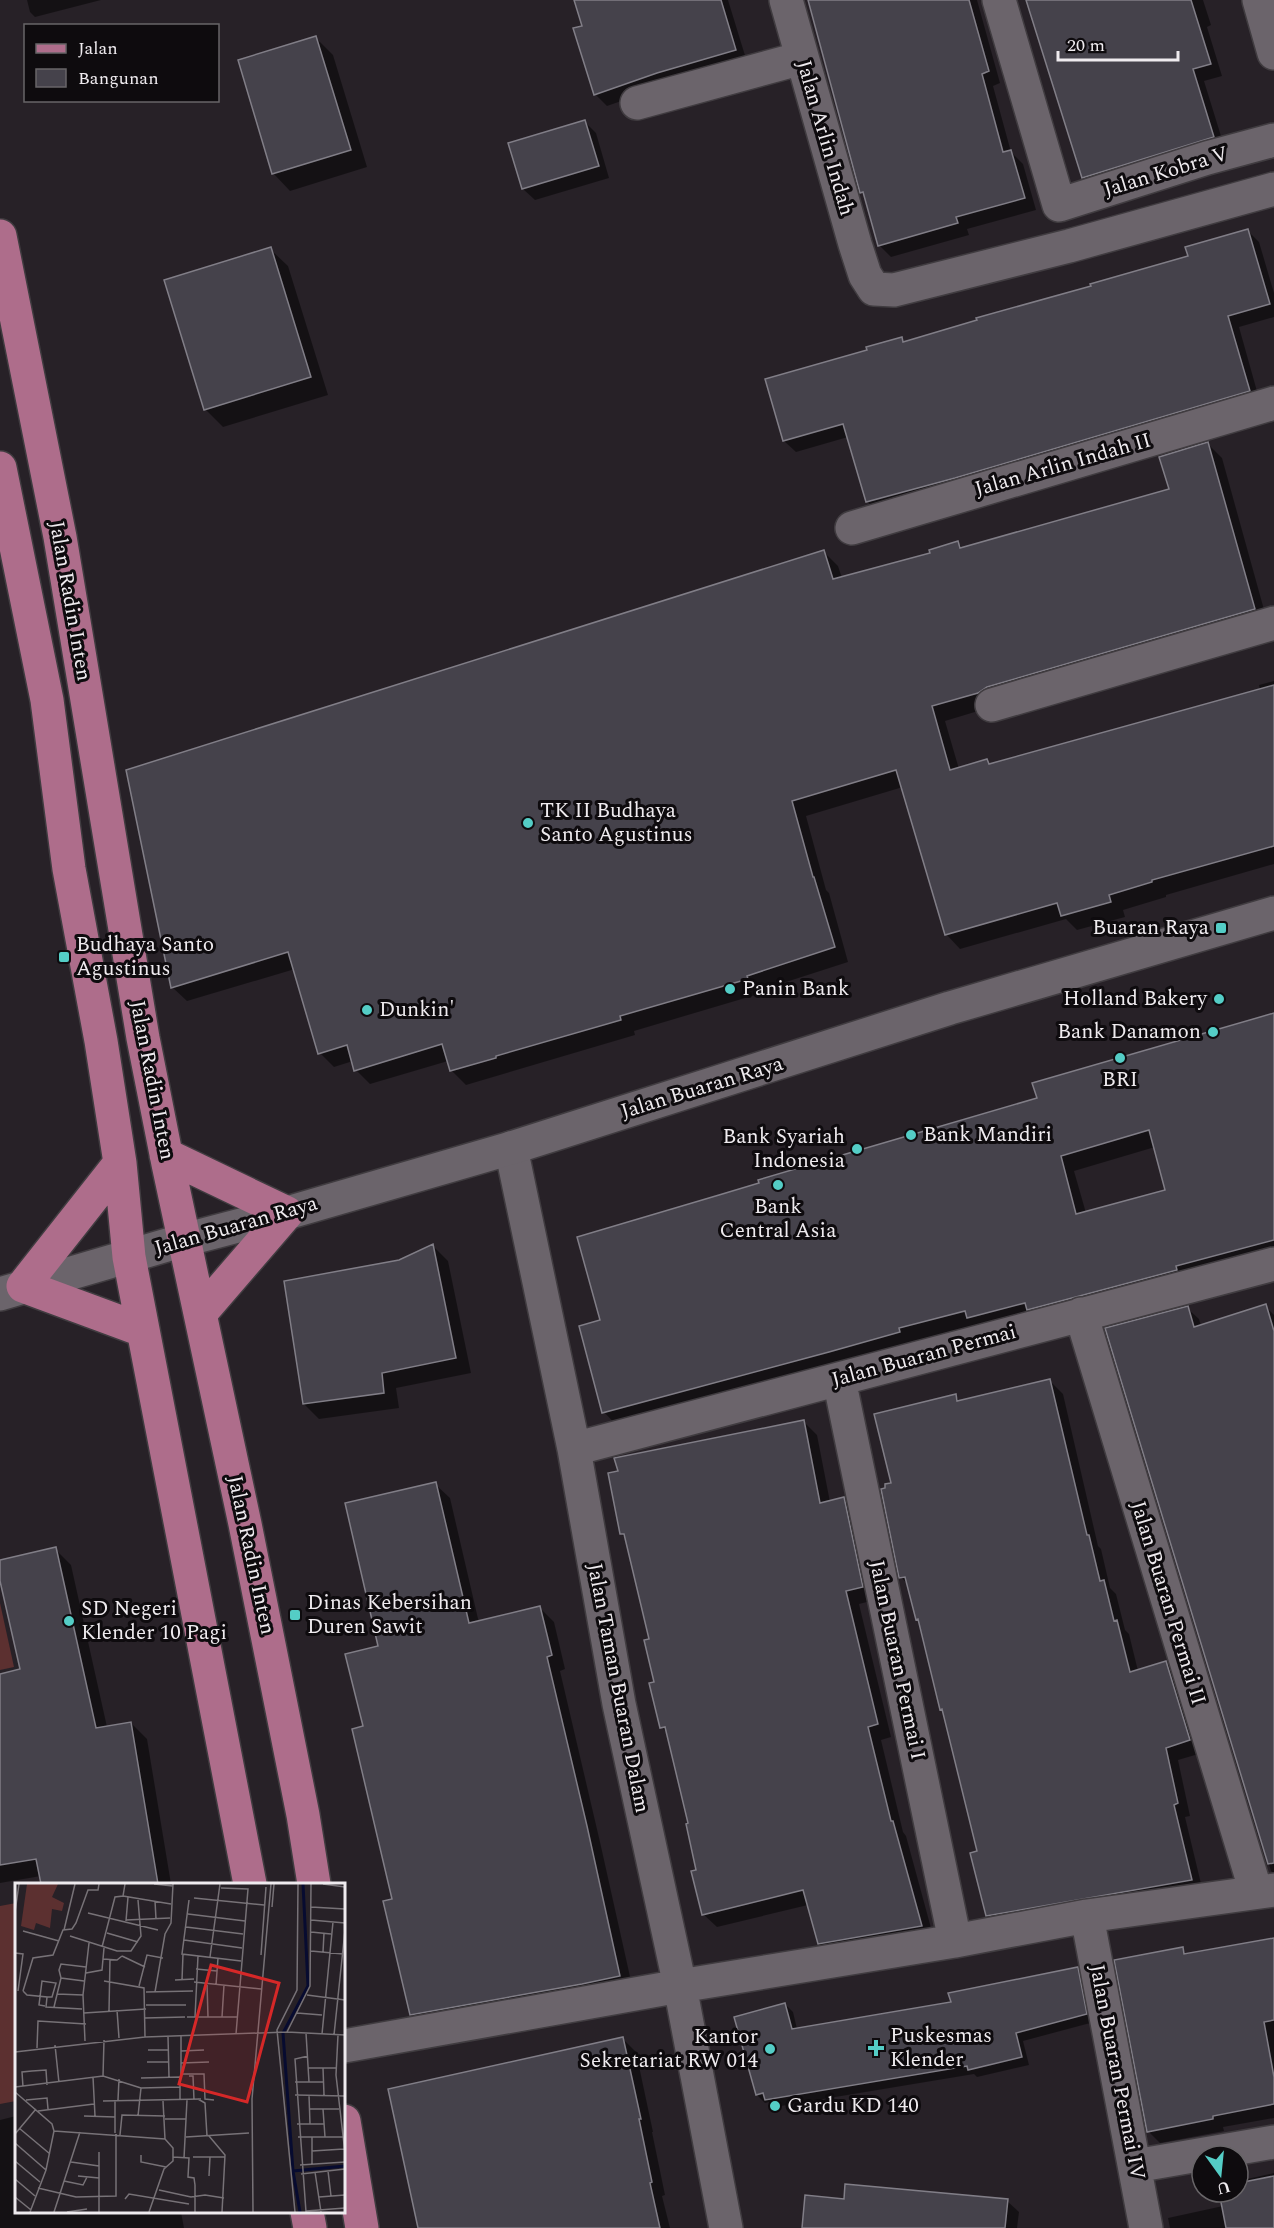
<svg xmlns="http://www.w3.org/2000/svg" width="1274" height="2228" viewBox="0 0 1274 2228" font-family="Spectral,serif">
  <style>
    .green { fill: #5c3030 }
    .shadow { fill: #0007; fill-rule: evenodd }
    .building { fill: #45424b; stroke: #817e87; stroke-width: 1.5; fill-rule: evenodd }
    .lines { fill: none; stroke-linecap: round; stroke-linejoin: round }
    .minor-casing { stroke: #403c40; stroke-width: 36 }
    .tertiary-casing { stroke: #403c40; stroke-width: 36 }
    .primary-casing { stroke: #403c40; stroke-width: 36 }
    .minor { stroke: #6b646b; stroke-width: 33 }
    .tertiary { stroke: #6b646b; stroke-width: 33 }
    .primary { stroke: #ae6d8b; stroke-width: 33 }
    .poi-dot { fill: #54cdc6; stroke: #0e0b0e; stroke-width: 2 }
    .labels { text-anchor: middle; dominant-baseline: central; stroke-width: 6; stroke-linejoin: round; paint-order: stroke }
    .street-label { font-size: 21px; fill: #efebef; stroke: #0e0b0e }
    .poi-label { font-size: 21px; fill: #efebef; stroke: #0e0b0e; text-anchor: start }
    .inset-river { fill: none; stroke: #070b30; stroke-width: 3 }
    .inset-road { fill: none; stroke: #777277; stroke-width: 1.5 }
    .view { fill: #d62828; fill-opacity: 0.15; stroke: #d62828; stroke-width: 3 }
    .inset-edge { fill: none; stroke: #efebef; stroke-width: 3 }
  </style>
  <rect width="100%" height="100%" fill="#272127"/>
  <!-- green -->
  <path class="green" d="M0,1603L14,1667L0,1670Z
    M16,1903V2101L0,2104V1906Z"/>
  <!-- shadow -->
  <path class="shadow" d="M27,0H101L35,17L30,12Z
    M576,0H728L747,62L670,84L607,106L595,94L584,27Z
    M808,0H977L1000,83L993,86L1011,152L1023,164L1036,210L967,229L969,235L891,257L879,245L865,196L861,192Z
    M1028,0H1203L1211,25L1207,27L1222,76L1204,81L1225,149L1095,189L1083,177Z
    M316,38L333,55L367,167L290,191L273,173Z
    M584,121L596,133L609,178L535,200L523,189Z
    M1248,231L1259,242L1274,293V317L1239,327L1260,402L878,513L867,501L848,437L796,452L784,441L868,351L901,339L905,343L1190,257Z
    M270,249L288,266L328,395L223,427L205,409Z
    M1208,444L1222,458L1268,624L945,721L959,769L987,761L991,765L1079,739L1188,711L1260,690L1259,685L1274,681V864L1166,895V897L1123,910L1125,917L1077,930L1066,919L960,949L946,934L903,787L806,816L826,890L829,893L848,962L761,990L762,993L634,1031L635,1035L466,1085L451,1070L448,1061L370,1084L356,1070L353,1061L334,1067L320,1053L295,969L187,1001L172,987L824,552L838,566L842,578L932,554L958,543L964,549L1170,490Z
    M1274,1014V1258L618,1427L604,1412L602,1321L1039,1099ZM1155,1147L1167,1191L1086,1213L1074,1171Z
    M433,1246L448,1261L471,1373L396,1388L399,1408L319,1419L304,1404L399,1262Z
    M1265,1306L1274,1315V1874L1271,1871L1107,1329L1187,1308L1199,1319L1201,1326Z
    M1050,1381L1063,1394L1098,1546L1101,1549L1110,1588L1116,1594L1125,1630L1129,1634L1138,1671L1166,1663L1179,1675L1202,1753L1178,1760L1190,1816L1185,1817L1203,1892L1000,1928L987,1915L978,1853L945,1713L941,1709L921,1623L917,1619L909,1586L901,1577L893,1484L955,1396L961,1402Z
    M804,1422L817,1435L830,1502L844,1499L857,1513L875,1600L859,1604L891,1737L881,1740L903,1832L906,1836L934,1939L832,1957L819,1944L808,1905L717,1927L703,1914L690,1824L669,1734L661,1727L651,1640L627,1539L621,1534Z
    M435,1484L450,1498L479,1623L540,1608L554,1622L565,1669L560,1671L600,1842L633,1990L426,2028L412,2014L364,1727L380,1647Z
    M55,1549L71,1565L107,1727L131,1723L147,1739L171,1884H42L41,1876L0,1883V1675L22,1670L0,1574V1561Z
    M1274,1940V2118L1223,2127L1224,2131L1160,2143L1148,2131L1161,1961Z
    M1077,1969L1085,1977L1094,2022L1023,2041L1029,2065L977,2077L974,2074L775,2107L769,2102L765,2103L757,2095L785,2004L793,2012L797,2029L952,2004Z
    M622,2038L636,2052L653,2132H652L665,2195L662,2196L670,2228H451Z
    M16,2116V2212H181L184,2228H0V2120Z
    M1274,2173V2228H1170L1168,2218L1223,2206L1220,2192H1238V2181Z
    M845,2200L1007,2201L1019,2212L1017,2228H803Z"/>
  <!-- building -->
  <path class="building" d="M574,0H721L736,50L657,73L594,95L573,28L582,26Z
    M808,0H969L989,71L982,74L1003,152L1011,150L1025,198L956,217L958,223L878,246L863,192L860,193Z
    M1026,0H1191L1211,64L1193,69L1214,137L1082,178Z
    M316,36L351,150L272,174L238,60Z
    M585,120L599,166L522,189L508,143Z
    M1248,229L1270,304L1228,316L1250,391L955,478L866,502L843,424L783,441L765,379L867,350L866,347L902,337L903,342L977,320L976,318L1091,286L1090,284L1188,256L1185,247Z
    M271,247L311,377L204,410L164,280Z
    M1208,442L1255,609L987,687L978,693L932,706L950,770L987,759L989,764L1274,685V846L1152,880V882L1109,895L1111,902L1061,916L1057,903L945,935L896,770L792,801L813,877H814L835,947L747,976L748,979L620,1016L621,1020L496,1056V1058L450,1071L442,1044L354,1071L347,1045L318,1054L288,952L171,988L126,770L824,550L833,579L930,553L929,550L958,541L960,548L1169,489L1159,457Z
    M1274,1013V1240L1176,1266L1177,1270L1027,1310L1025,1303L967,1318L965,1311L899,1328L900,1332L829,1352L602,1413L579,1326L600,1320L577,1237L719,1195L759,1183L758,1180L856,1151L1037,1098L1032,1083ZM1149,1130L1165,1190L1076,1214L1061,1156Z
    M433,1244L456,1358L382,1373L384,1393L303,1404L284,1281L399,1260Z
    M1266,1304L1274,1331V1863L1268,1864L1105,1328L1188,1306L1194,1327Z
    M1050,1379L1087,1535H1089L1100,1581L1104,1580L1114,1621L1117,1620L1130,1672L1166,1661L1190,1740L1166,1748L1178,1803L1174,1805L1192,1880L986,1916L970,1853L977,1851L942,1709L940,1710L918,1619L916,1620L905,1577L899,1578L881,1489L885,1488V1484L891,1483L874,1414L956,1394L957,1401Z
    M804,1420L820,1503L844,1497L863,1587L846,1591L878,1724L868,1727L891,1821H893L922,1926L818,1944L803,1890L702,1915L691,1871L696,1870L686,1824L688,1823L665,1727L660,1728L649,1683L654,1682L644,1640L649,1639L624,1534H620L608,1473L618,1471L614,1458Z
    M436,1482L469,1623L540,1606L552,1655L547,1657L587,1826L620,1976L582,1984L410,2015L383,1901L392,1899L352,1729L363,1726L345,1654L378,1646L345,1503Z
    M56,1547L96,1728L131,1722L158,1884H41L36,1859L0,1865V1674L20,1669L0,1581V1560Z
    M1274,1938V2020L1264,2022L1274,2077V2104L1213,2116V2119L1147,2132L1114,1960L1183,1947L1184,1954Z
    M1078,1967L1087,2014L1016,2033L1022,2057L968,2070L967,2066L765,2100L763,2093L756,2095L734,2017L785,2003L792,2029L951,2002L948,1993Z
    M623,2037L641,2119H639L652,2182L650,2183L660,2228H418L388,2089Z
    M1274,2176V2228H1226L1219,2192H1238V2183Z
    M845,2184L1008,2199L1005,2228H802L805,2195L844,2199Z"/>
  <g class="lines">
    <defs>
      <path id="minor" d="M786,0L855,244L865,275L874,289L894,290L1069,246L1274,189
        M999,0L1059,205L1207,158L1274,140
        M1259,0L1274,53
        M637,103L802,58
        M852,528L1274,403
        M992,705L1274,623
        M511,1148L574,1449L619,1704L680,1986L726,2228
        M1081,1314L1256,1892
        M839,1379L955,1941
        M574,1449L1274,1264
        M1087,1916L1146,2228
        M344,2046L680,1986L955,1941L1087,1916L1274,1890
        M1135,2166L1274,2142"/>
      <path id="tertiary" d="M0,1294L184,1240L287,1213L511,1148L950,1008L1274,913"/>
      <path id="primary" d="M0,236L60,537L143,1038L168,1164L245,1524L303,1815L314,1884
        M0,468L47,700L69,869L101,1041L120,1163L129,1257L250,1884
        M166,1155L287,1213L200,1314
        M120,1163L23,1286L142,1330
        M344,2121L362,2228
        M307,2212L310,2228"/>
    </defs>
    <!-- minor casing -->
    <use href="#minor" class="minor-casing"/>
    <!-- tertiary casing -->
    <use href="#tertiary" class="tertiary-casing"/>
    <!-- primary casing -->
    <use href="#primary" class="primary-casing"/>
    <!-- minor -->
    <use href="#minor" class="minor"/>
    <!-- tertiary -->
    <use href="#tertiary" class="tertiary"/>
    <!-- primary -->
    <use href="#primary" class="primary"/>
  </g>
  <!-- markers -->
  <g class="poi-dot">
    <circle cx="528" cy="823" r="6"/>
    <rect x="1215" y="922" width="12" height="12" rx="3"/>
    <rect x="58" y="951" width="12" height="12" rx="3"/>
    <circle cx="730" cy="989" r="6"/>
    <circle cx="1219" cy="999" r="6"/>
    <circle cx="367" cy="1010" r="6"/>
    <circle cx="1213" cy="1032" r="6"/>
    <circle cx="1120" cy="1058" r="6"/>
    <circle cx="911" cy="1135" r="6"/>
    <circle cx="857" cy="1149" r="6"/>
    <circle cx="778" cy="1185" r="6"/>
    <rect x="289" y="1609" width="12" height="12" rx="3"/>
    <circle cx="69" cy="1621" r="6"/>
    <path d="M873 2039h6v6h6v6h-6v6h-6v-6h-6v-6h6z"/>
    <circle cx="770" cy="2049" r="6"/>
    <circle cx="775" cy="2106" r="6"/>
  </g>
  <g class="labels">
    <!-- street labels -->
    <g class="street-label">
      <text transform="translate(825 138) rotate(74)">Jalan Arlin Indah</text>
      <text transform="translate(1166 172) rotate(-17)">Jalan Kobra V</text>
      <text transform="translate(1063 465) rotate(-16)">Jalan Arlin Indah II</text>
      <text transform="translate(70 601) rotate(80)">Jalan Radin Inten</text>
      <text transform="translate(152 1080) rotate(79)">Jalan Radin Inten</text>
      <text transform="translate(702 1088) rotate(-17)">Jalan Buaran Raya</text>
      <text transform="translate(236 1226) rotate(-16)">Jalan Buaran Raya</text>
      <text transform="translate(924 1356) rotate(-15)">Jalan Buaran Permai</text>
      <text transform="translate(251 1555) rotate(78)">Jalan Radin Inten</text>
      <text transform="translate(1168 1603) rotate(73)">Jalan Buaran Permai II</text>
      <text transform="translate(897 1660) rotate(78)">Jalan Buaran Permai I</text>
      <text transform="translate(618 1688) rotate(79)">Jalan Taman Buaran Dalam</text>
      <text transform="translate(1117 2072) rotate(79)">Jalan Buaran Permai IV</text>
    </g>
    <!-- poi labels -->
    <g class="poi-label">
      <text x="540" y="811">TK II Budhaya<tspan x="540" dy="24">Santo Agustinus</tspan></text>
      <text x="1209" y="928" text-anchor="end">Buaran Raya</text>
      <text x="76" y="945">Budhaya Santo<tspan x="76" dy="24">Agustinus</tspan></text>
      <text x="742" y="989">Panin Bank</text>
      <text x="1207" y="999" text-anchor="end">Holland Bakery</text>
      <text x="379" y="1010">Dunkin'</text>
      <text x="1201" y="1032" text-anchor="end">Bank Danamon</text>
      <text x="1120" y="1080" text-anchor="middle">BRI</text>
      <text x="923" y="1135">Bank Mandiri</text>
      <text x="845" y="1137" text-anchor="end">Bank Syariah<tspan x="845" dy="24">Indonesia</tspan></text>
      <text x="778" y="1207" text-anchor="middle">Bank<tspan x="778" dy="24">Central Asia</tspan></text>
      <text x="307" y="1603">Dinas Kebersihan<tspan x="307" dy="24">Duren Sawit</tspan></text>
      <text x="81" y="1609">SD Negeri<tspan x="81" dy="24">Klender 10 Pagi</tspan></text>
      <text x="890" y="2036">Puskesmas<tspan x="890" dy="24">Klender</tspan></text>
      <text x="758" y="2037" text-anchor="end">Kantor<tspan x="758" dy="24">Sekretariat RW 014</tspan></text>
      <text x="787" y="2106">Gardu KD 140</text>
    </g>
  </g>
  <!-- overview -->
  <g transform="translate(15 1883)">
    <rect width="330" height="330" fill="#272127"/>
    <path d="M12,1H43L37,14L49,20L47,28L37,26L35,45L21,40L19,47L6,43Z" fill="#5c3030"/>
    <path class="inset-river" d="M278,288L330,283M285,329L278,288L268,150L293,103L288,1"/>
    <path class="inset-road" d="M139,1L158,3M308,1L330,4M206,5L233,6L221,151M108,13L156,21M179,15L249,22M174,17L167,71L226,78M140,18L141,36M257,24L259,1M296,24L330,26M0,29L4,1M73,30L143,47M173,31L230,38M111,37L155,35M296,37L330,40M111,38L113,14M171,44L228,51M49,47L60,1M8,48L44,58M296,49L316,51M92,50L123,59M55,53L102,68H116L126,53L123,17M169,57L227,65M87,64L100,14L108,13L110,1M296,68L328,71M308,69L309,50M0,70L8,71L3,108M246,72L251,4M107,73L130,84M195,74L205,1M88,76L102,77L107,73M181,86L202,88M71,90L87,87L89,65M160,97L179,96M167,97L168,71M69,98L46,95L44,87L46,81L71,84M89,98L129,105L130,154M179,99L246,106M192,100L193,134M201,102L203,75M124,103L132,72L148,75M8,108L18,75L38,72L48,47L57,46L61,40L73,7H83L84,1M8,108L12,112L32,114L31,124L67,126M131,109L178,108M140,109L150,51L156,40L158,1M42,111L68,112M292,112L330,117M131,122H171M30,123L24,122L27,98L41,100L37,114H32M39,124L46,95M102,127L104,155M94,128L95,76M69,130L131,126M282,130L307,132M172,134H222M180,134L183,73M207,134L209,102M130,135L170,134M272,149L295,103L296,1M291,150L294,199M307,151L318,39M319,152L330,47M323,152L321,192L330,270M153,153L154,194M166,153V191H189L190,216L199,217M70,158L68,112L74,60M40,162L44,200M22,165L23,138L71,141M133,167H153M166,168L189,167M0,169L130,154L272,149L330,152M132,179H154M166,180L194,179M293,185H321M308,185L309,212M88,193L89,157M174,193H178L179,217M78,194L80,233M126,195L165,194V217M280,199H309M0,204L88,193L126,205M8,204L7,189L17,188L31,187L32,202M126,205L165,204M0,209L37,241L39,248L31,287L15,329M280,212L330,213M294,212L295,241M183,216L190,220L192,253M11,217L32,215L33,226M103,217L104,196M88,218L186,216M295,226H324M308,226L310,254M23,228L79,221M69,233L100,234M123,233L126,205M150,236H171M282,241H309M4,245L35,271M39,248L150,256M100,250V218M0,251L21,226M105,252L107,232L150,233M194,253L210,272L207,329M171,254L234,250M283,254H328M297,254V281M0,260L31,287M297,268L329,266M126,272V279L151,284M158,274L174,275L173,294L179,295L180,302V329M178,274H210M169,275L172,217M0,278L25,299M56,279L84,283M285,282L330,279M313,288L316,313M300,289L306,329M286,291L330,286M63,293L84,295M194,293L195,274M0,296L20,313M49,298L68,302L72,294M23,305L61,314L101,313V251M144,307L176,314L190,312L209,315M0,314L16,327M304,314L330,312M110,316L114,311L174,321M291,328L330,325M39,329L65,249M52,329L72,326M84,329V269M134,329L149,286L158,278V265L150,256L148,218M238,329L237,216L256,1M280,329L262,147L282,107L283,1M291,329L280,176L293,173"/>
    <path class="view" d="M196,82L264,100L232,219L164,201Z"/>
    <rect width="330" height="330" class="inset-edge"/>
  </g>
  <!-- legend -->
  <rect x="24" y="24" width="195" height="78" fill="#0e0b0e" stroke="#686568" stroke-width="1.5"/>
  <rect x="36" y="44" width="30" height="9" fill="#ae6d8b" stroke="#686568" stroke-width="1.5"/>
  <text x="78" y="54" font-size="18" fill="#efebef">Jalan</text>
  <rect x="36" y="69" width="30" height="18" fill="#45424b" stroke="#686568" stroke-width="1.5"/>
  <text x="78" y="84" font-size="18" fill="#efebef">Bangunan</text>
  <!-- north arrow -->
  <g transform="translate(1220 2174) rotate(165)"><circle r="28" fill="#0e0b0e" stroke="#686568" stroke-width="1.5"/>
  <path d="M0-4.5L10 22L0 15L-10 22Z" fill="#54cdc6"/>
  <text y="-9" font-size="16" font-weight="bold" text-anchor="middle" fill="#efebef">U</text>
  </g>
  <!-- scale -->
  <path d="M1058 51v9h120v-9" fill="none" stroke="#efebef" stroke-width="3"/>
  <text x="1067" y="51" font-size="18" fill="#efebef" stroke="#0e0b0e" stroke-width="4.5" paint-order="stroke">20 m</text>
</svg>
